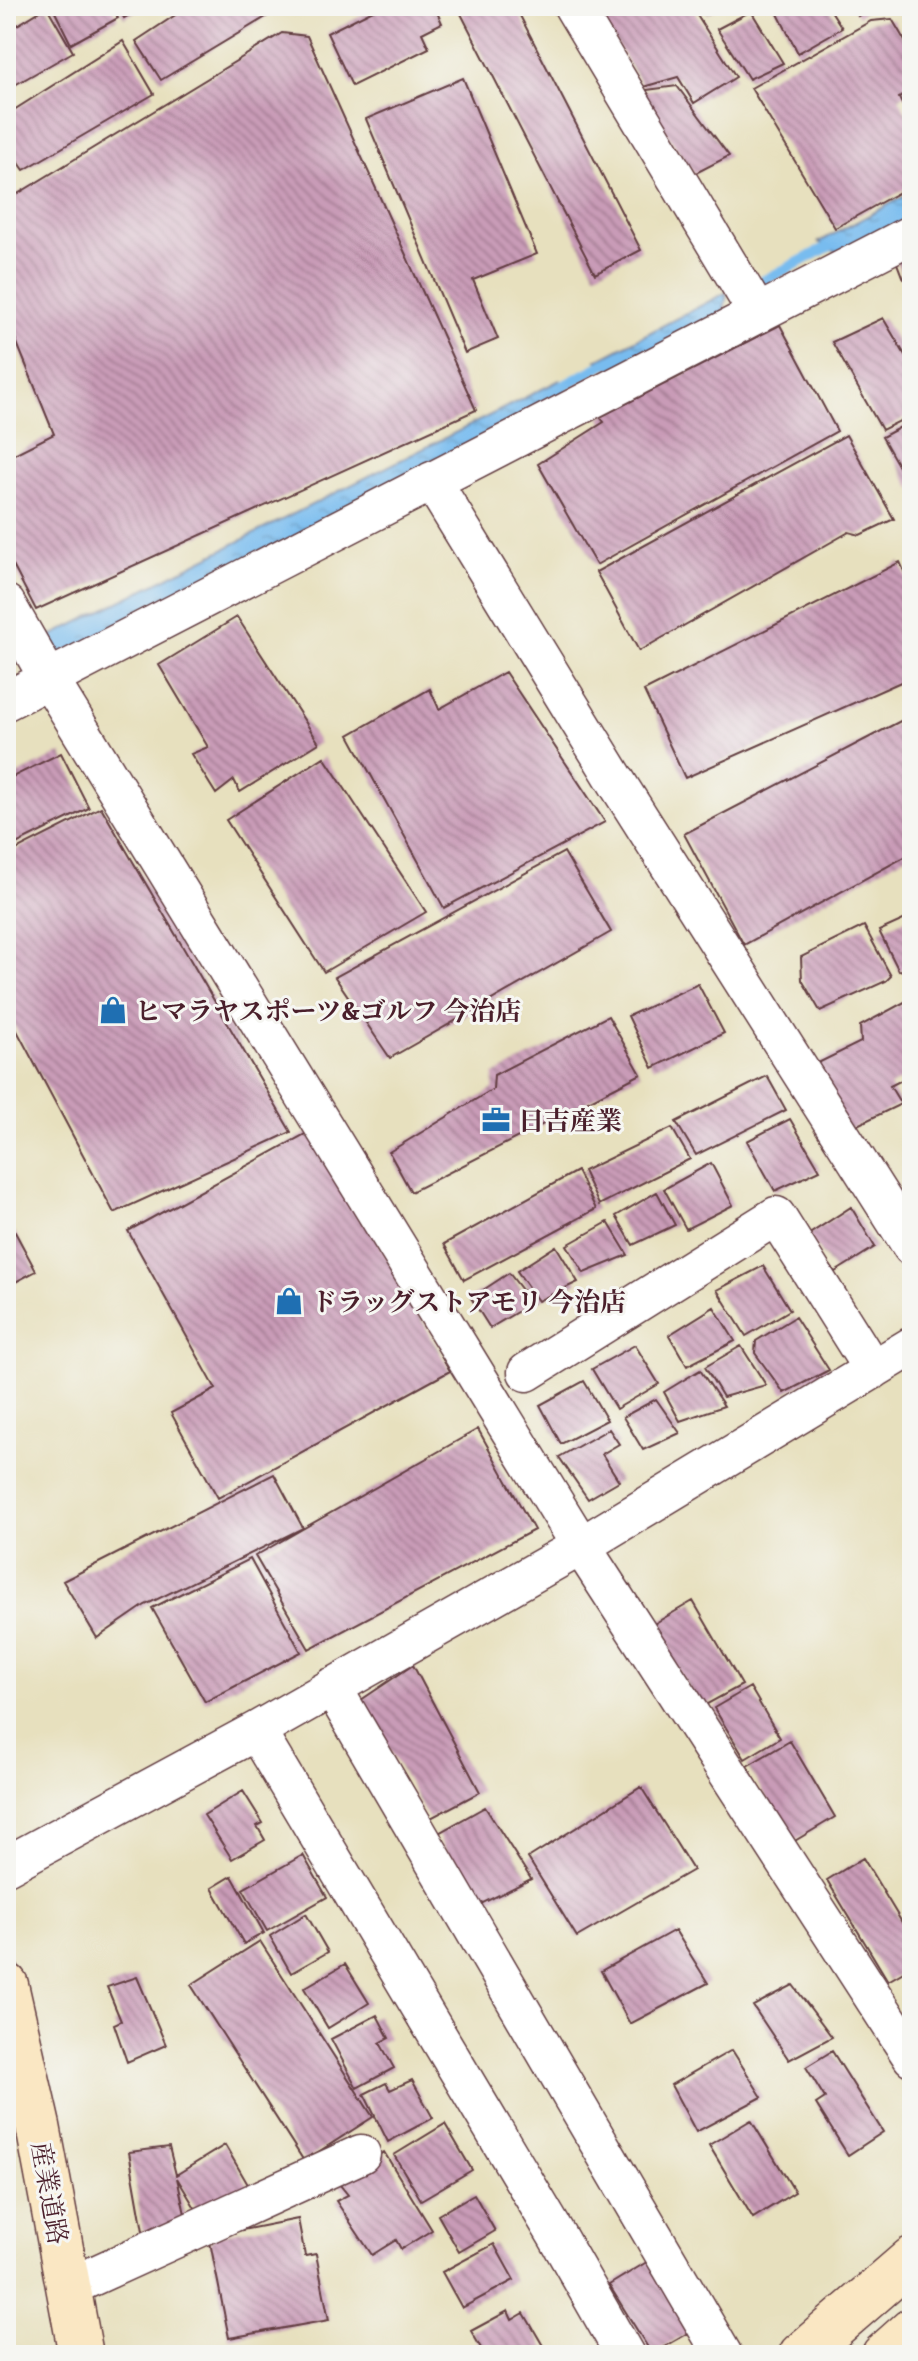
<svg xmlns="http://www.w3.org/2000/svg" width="918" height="2361" viewBox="0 0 918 2361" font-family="'Gentium Book Plus','Noto Serif JP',serif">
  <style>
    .water { fill: url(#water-ripples); stroke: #616e8d; stroke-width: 2 }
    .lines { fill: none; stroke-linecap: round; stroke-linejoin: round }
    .stream { stroke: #78bcef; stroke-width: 11 }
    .building { fill: url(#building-back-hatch) }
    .street-casing { stroke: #623c41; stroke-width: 41 }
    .secondary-casing { stroke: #623c41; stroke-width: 47 }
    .street { stroke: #fff; stroke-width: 38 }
    .secondary { stroke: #fae7c3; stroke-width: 44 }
    .labels { text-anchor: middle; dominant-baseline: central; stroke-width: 6; stroke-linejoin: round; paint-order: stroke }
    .poi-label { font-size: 26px; font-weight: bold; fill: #4a1f2b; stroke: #f6f6f2; text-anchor: start }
    .street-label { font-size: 26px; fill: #4a1f2b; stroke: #f6f6f2 }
  </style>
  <defs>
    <pattern id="water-ripples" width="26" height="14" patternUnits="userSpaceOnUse" patternTransform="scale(2)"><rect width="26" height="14" fill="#78bcef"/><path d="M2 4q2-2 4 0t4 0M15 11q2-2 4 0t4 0" fill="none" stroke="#69a1cd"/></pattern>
    <pattern id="building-back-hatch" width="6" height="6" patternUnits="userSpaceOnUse" patternTransform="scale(2)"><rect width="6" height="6" fill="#c99bb7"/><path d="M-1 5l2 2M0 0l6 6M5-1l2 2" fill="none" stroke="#a57e95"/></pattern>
  </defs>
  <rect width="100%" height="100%" fill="#f6f6f2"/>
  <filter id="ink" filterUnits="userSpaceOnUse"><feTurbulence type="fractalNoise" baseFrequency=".0125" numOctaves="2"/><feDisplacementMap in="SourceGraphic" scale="16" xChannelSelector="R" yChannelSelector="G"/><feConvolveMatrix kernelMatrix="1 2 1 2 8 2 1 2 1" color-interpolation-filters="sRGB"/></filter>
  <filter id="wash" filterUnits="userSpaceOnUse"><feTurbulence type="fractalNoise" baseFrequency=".006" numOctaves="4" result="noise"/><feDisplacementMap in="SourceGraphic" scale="32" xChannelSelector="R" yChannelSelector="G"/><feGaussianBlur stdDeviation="1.8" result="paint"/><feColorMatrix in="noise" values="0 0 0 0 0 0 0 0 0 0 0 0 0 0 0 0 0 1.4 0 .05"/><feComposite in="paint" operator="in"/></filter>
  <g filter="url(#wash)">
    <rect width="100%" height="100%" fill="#e7e0be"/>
    <!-- water -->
    <path class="water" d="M912,192V222L846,258L819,242Z
      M727,292L722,324L622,377L597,360Z
      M560,380L572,403L57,663L45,639Z"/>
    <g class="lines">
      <!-- stream -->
      <path class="stream" d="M750,288L841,240
        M552,392L614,359"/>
    </g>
    <g id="blocks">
      <!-- building -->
      <path class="building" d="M52,6H112L118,18L71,44Z
        M118,6H145L124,18Z
        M189,6H284L161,80L136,41Z
        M381,6H434L442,23L422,33L429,48L352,86L327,33Z
        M457,6H515L641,250L595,274Z
        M593,6H691L736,77L694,103L678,77L643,87Z
        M704,6H721L708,14Z
        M774,6H828L842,28L798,53Z
        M852,6H873L858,16Z
        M47,7L73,52L13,86L6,73V32Z
        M751,11L783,63L749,79L717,29Z
        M892,19L912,53V91L899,98L909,118L912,116V185L835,228L751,88L871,21Z
        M282,33L307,36L476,410L36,610L6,552V458L54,434L6,316V201Z
        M123,41L154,94L24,170L6,144V115Z
        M463,78L537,254L473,280L498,339L465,353L366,119Z
        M677,86L729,156L694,174L639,91Z
        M912,250V276L903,279L895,258Z
        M883,318L905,355L912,353V415L882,430L832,342Z
        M780,325L837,431L596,565L538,464L604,422L600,417Z
        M910,422L912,427V490L882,437Z
        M846,435L894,519L860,535L849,532L639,651L596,572Z
        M900,562L912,589V677L685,778L644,691Z
        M237,617L319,743L240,792L234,780L216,794L191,754L208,747L159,665Z
        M505,672L605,822L444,908L349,735L430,689L439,709Z
        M912,715V853L744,945L684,834Z
        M61,753L89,808L6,849V780Z
        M324,757L426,912L324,972L226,820Z
        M101,807L291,1132L114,1213L6,1010V855Z
        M564,852L611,932L390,1058L335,977Z
        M912,916V966L899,971L879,931Z
        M864,926L891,976L886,981L820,1011L802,980L801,957Z
        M698,984L724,1033L653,1068L628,1016Z
        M912,998V1075L890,1086L901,1104L847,1130L810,1067L861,1042L860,1026Z
        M608,1016L641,1074L411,1192L389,1152L493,1089L494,1075Z
        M767,1076L786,1110L696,1155L676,1122Z
        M790,1119L820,1170L775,1191L747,1141Z
        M316,1128L450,1371L218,1498L171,1413L216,1389L128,1231Z
        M672,1128L690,1159L599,1205L583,1171Z
        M711,1163L733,1205L686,1229L664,1189Z
        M577,1171L596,1209L464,1280L444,1244Z
        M657,1192L675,1225L633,1245L616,1216Z
        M851,1207L875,1247L835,1272L808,1235Z
        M608,1222L628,1255L584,1273L567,1245Z
        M15,1232L36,1271L6,1287V1237Z
        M556,1246L578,1282L538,1301L517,1271Z
        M763,1266L790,1310L746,1336L717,1290Z
        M509,1273L532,1303L490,1328L471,1298Z
        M714,1307L735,1341L687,1366L669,1335Z
        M795,1317L829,1370L784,1393L755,1353L756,1341Z
        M635,1345L659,1384L616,1409L592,1369Z
        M741,1346L766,1385L723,1397L705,1367Z
        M700,1370L724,1406L680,1421L664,1392Z
        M584,1381L607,1420L561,1444L540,1405Z
        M656,1399L680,1433L643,1450L623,1417Z
        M478,1429L534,1530L309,1649L255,1556Z
        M609,1429L619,1444L602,1454L619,1481L588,1499L559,1457Z
        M274,1474L303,1528L145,1605L97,1638L63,1581Z
        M250,1559L301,1652L205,1702L152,1608Z
        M693,1601L742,1685L700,1708L652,1625Z
        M413,1665L480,1792L429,1819L361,1700Z
        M750,1687L780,1738L745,1759L714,1708Z
        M790,1741L835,1817L793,1842L747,1766Z
        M641,1787L693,1870L577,1937L528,1858Z
        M243,1791L263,1823L257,1826L265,1840L232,1859L204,1815Z
        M485,1807L531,1879L475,1907L437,1834Z
        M303,1855L327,1897L267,1931L243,1889Z
        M863,1858L912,1939V1967L888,1981L827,1880Z
        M232,1876L264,1933L244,1944L212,1888Z
        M306,1914L328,1952L291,1973L270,1936Z
        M675,1930L708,1983L630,2024L601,1971Z
        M260,1941L373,2117L304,2161L191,1985Z
        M345,1964L369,2003L328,2028L304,1988Z
        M137,1977L166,2045L127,2062L114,2024L121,2021L107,1987Z
        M793,1985L832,2037L789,2060L753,2006Z
        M377,2015L389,2038L380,2043L394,2068L357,2088L331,2039Z
        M732,2050L762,2097L696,2132L671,2085Z
        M832,2051L883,2132L848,2155L816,2104L825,2098L806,2067Z
        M412,2080L433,2118L388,2142L364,2094L386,2083L390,2090Z
        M751,2120L795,2192L753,2218L709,2145Z
        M445,2124L472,2170L421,2200L394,2155Z
        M225,2145L250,2188L200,2216L177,2178L187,2223L143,2231L129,2152L169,2147L176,2175Z
        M384,2152L432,2230L401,2249L396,2240L372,2255L336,2201L348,2195L336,2180Z
        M474,2194L495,2231L459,2252L438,2215Z
        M298,2219L305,2256L316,2254L329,2320L229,2338L210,2242L217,2235Z
        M494,2244L514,2280L462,2308L442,2272Z
        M650,2260L694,2330L652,2354L609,2285Z
        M508,2311L512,2320L524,2313L546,2351L539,2355H485L471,2331Z
        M350,2348L351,2355H317V2353Z"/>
    </g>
  </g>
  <g filter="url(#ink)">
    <use href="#blocks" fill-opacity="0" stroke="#623c41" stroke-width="2"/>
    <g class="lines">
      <defs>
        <path id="street" d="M573,6L758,314
          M432,481L621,789L912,1247
          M6,604L49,679L581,1546L912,2057
          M6,701L912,234
          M527,1372L776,1216L873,1370
          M332,1687L723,2355
          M256,1731L557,2236L625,2355
          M6,1866L256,1731L581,1546L912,1346
          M67,2288L361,2154"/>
        <path id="secondary" d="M6,1985L38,2126L81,2355
          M801,2355L912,2259
          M884,2355L912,2330"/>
      </defs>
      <!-- street casing -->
      <use href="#street" class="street-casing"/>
      <!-- secondary casing -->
      <use href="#secondary" class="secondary-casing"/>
      <!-- street -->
      <use href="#street" class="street"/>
      <!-- secondary -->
      <use href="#secondary" class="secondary"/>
    </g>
  </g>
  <!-- icons -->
  <defs>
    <symbol id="shop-bare" viewBox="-9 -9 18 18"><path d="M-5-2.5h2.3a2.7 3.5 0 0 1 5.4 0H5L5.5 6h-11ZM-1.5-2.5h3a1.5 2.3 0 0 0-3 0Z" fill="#1f6fb2" stroke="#f6f6f2" stroke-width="2.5" paint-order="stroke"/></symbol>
    <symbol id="office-bare" viewBox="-9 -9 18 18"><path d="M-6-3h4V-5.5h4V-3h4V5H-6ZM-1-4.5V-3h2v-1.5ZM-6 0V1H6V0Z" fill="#1f6fb2" stroke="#f6f6f2" stroke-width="2.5" paint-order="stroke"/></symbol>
  </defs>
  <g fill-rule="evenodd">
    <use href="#shop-bare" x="93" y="990" width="40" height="40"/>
    <use href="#office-bare" x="476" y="1100" width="40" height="40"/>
    <use href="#shop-bare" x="269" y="1281" width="40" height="40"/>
  </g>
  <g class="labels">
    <!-- poi labels -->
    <g class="poi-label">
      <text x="135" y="1010">ヒマラヤスポーツ&amp;ゴルフ 今治店</text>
      <text x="518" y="1120">日吉産業</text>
      <text x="311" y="1301">ドラッグストアモリ 今治店</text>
    </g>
    <!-- street labels -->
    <g class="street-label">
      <text transform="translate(50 2193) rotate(80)">産業道路</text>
    </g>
  </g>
  <!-- margin -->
  <rect width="918" height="2361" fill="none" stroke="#f6f6f2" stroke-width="32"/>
</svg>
